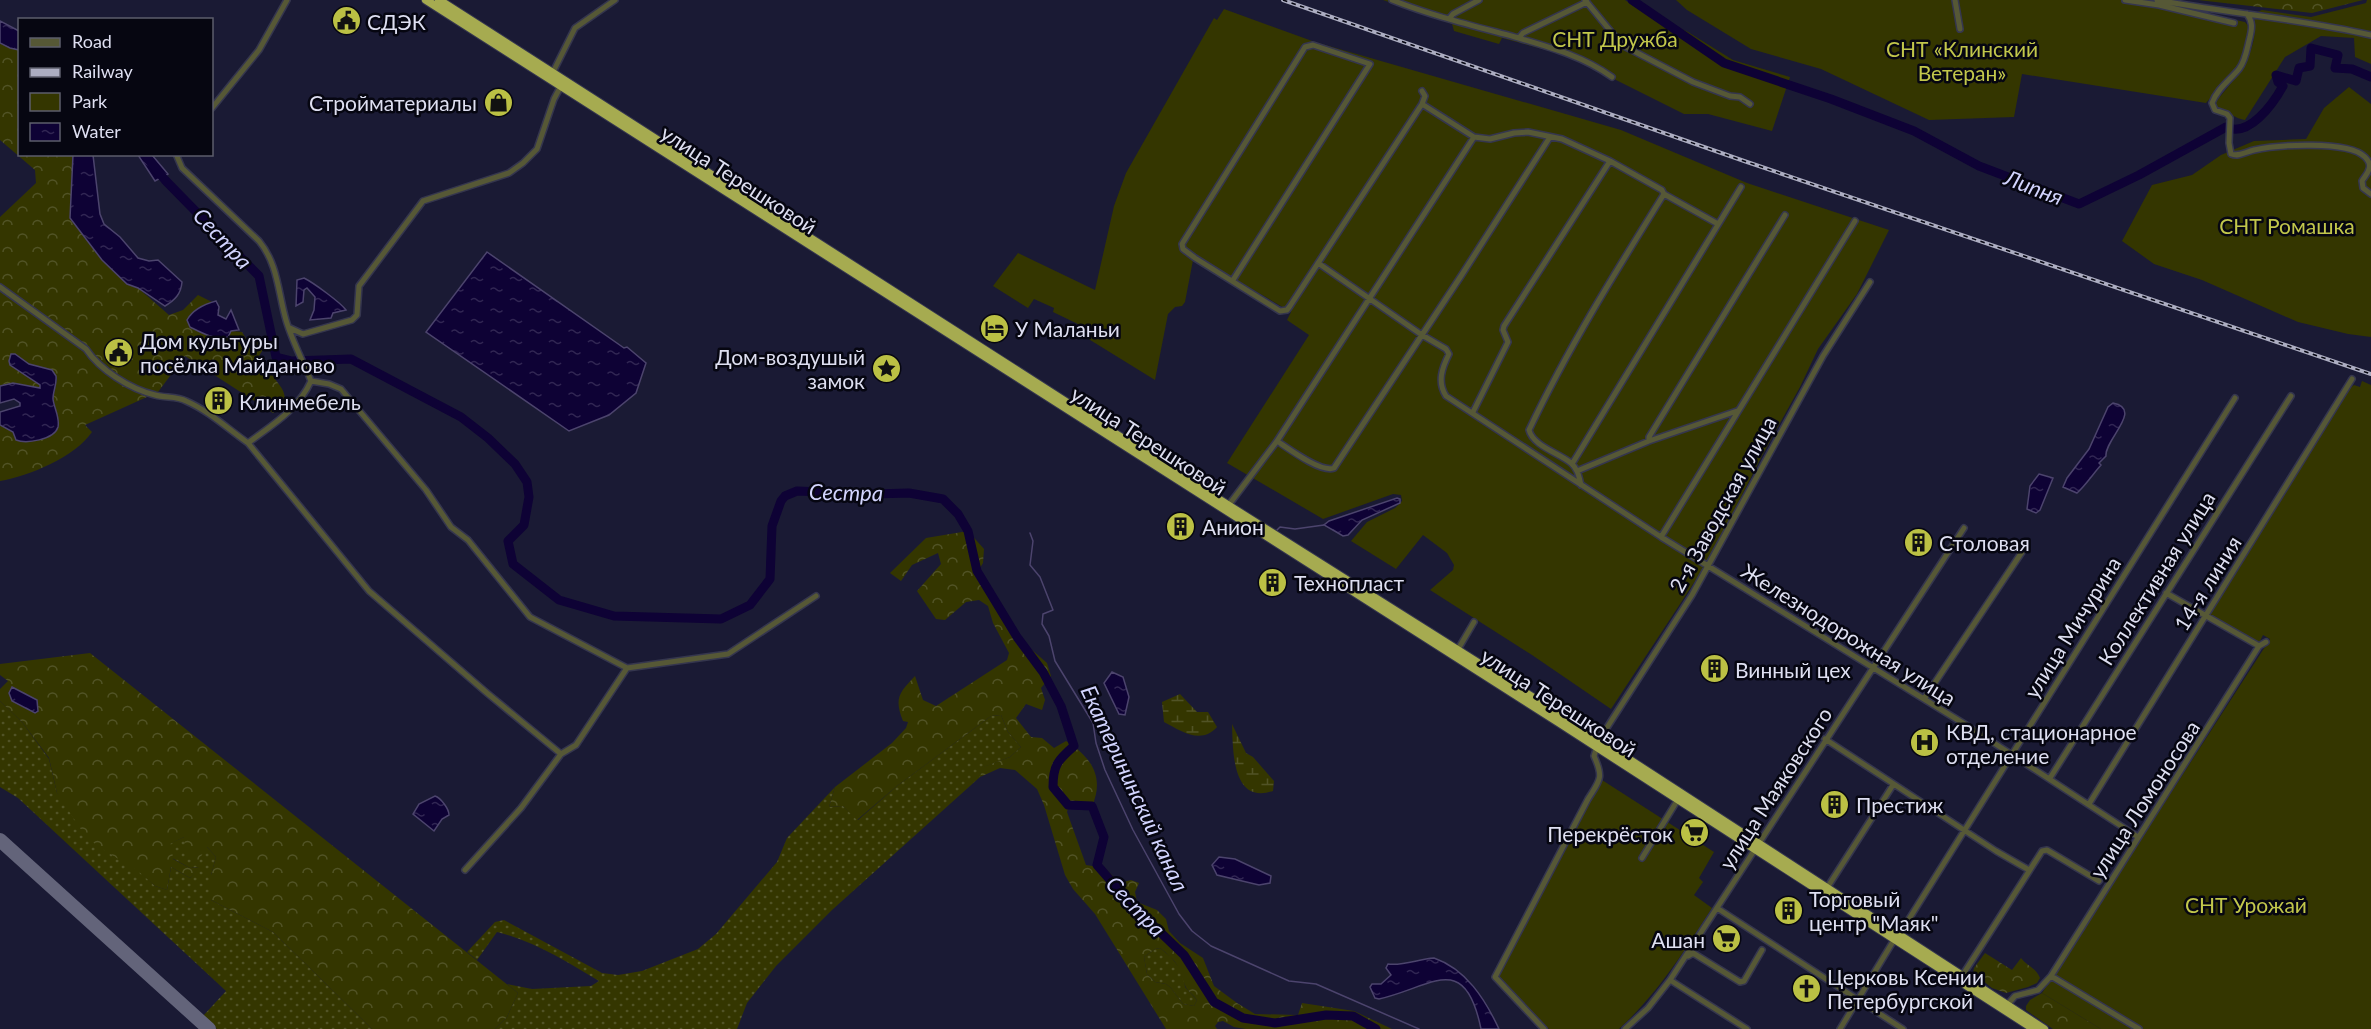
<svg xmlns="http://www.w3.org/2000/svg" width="2371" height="1029" viewBox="0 0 2371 1029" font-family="Lato,sans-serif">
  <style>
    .grass { fill: url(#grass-dots) }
    .forest { fill: url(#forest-crowns); fill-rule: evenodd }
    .wetland { fill: url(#wetland-marsh) }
    .green { fill: #343600 }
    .water { fill: url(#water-ripples); stroke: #4c446d; stroke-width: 1.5 }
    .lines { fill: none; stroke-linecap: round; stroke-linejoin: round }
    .stream { stroke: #4c446d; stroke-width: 1.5 }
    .river { stroke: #0e0235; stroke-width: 9 }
    .taxiway { stroke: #63647a; stroke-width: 14 }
    .minor-casing { stroke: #35364e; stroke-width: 8 }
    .highway-casing { stroke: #35364e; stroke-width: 10 }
    .minor { stroke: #565836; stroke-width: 5 }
    .highway { stroke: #a6ab50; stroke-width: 8 }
    .rail-casing { stroke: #acadc1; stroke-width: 4 }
    .rail { stroke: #060611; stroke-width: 1.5; stroke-dasharray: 4.5; stroke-linecap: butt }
    .labels { text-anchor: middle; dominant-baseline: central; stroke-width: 5; stroke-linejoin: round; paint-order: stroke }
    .poi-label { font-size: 21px; fill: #dedff1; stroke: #060611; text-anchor: start }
    .park-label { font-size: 21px; fill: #c2c74b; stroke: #060611 }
    .street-label { font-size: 21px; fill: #dedff1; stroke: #060611 }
    .water-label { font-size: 22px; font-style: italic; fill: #d2d4fe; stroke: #060611 }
  </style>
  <defs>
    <pattern id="grass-dots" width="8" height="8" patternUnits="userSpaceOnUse" patternTransform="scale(1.5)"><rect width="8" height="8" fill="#343600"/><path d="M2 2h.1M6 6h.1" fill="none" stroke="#515326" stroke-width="1.8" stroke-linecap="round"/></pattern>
    <pattern id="forest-crowns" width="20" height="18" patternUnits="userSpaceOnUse" patternTransform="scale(1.5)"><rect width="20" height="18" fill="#343600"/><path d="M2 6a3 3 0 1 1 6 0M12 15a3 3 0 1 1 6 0" fill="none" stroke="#515326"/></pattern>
    <pattern id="wetland-marsh" width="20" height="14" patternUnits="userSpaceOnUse" patternTransform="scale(1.5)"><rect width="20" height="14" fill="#343600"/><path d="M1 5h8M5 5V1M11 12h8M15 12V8" fill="none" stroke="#515326"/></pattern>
    <pattern id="water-ripples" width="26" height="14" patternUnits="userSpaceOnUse" patternTransform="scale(1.5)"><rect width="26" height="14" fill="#0e0235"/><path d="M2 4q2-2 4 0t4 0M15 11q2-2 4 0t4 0" fill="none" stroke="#312653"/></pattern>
  </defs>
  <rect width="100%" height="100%" fill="#1a1a34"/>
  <!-- grass -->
  <path class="grass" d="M0,701L22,722L49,759L57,793L155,886L167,890L171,867L190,878L199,867L190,868L172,858L169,844L184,837L207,847L216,857L211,875V900L273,932L372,1029H217L203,1016L226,991L18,798L0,787Z
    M1001,715L1008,732L1021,747L1010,757L984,767L980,777L832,910L776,966L747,1003L737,1029H495L507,1017L518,993L507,984L532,989L591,986L599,981C567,962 534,941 497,932L477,960L467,952L495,922L504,920L602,973L618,975L642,971L698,949L716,934L777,862L787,838L835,787L829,807L843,806L858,820L897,786L991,716Z
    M1160,948L1171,957L1178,966L1184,976L1185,987L1197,1000L1194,1006L1183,1004L1171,988L1166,984L1155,982L1147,974L1144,957L1155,949Z"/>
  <!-- forest -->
  <path class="forest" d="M2198,0H2363L2312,13Z
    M0,43L10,48L19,50L20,154L73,155L70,218L127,284L138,288L169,315L183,310L198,295L212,302L197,309L231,331L242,332L249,343L260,341L264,348L257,359C267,364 267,367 273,376C281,388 287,391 284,407L273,413L185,356L158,392L85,425L92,432C75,457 29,476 0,481V425L13,432L16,440L58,418L53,398L57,379L52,370L29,364L15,354L10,365L40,385L41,389C28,387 12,380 0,386V217L36,183L35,170L0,140Z
    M968,531L984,549L983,563L978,571L1017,637L1047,663L1051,676L1041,688L1045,700L1042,710L1026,704L1016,718L1031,737L1042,738L1054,748L1066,741C1091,757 1105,777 1092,806L1069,805L1067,812L1086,865L1105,868L1120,883L1131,880L1139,883L1135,892L1137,902L1157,910L1166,919L1169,931L1180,943L1203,958L1214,986L1237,1003L1255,1014L1298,1015L1302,1003L1354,1011L1392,1029H1246L1234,1027L1223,1021L1218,1022L1215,1026L1217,1029H1166L1095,914L1073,889L1065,875L1044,805L1037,789L1015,770L1000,768L980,777L983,767L1010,757L1021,747L1008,732L1001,715L991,716L897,786L857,820L843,806L829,807L835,787L892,743L906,728L908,722L903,721C894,698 899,693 915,676L923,700L936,706L1007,660L1009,653L993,623L988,606L979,600L966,602L945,620L936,619L917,591L941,564L938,553L912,565L901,581L890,573L926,538ZM1160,948C1178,962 1178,965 1185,985C1186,990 1194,995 1197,1000L1194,1006L1183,1004L1171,988L1166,984L1155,982L1147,974L1144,957L1155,949Z
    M90,653L518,993L507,1017L495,1029H372L273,932L211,900V875L216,857L207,847L198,861L185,849L184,837L170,844L173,859L190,868L200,867L190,878L171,867L167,890L155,886L138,871L97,846L82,831L57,793L49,758L22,722L0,701V689L8,681L0,675V664Z
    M1985,953L2012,970L2021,958C2027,966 2036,968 2040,978L2037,983L2028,987L2006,993L1992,988L1973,973L1974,968Z
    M2042,993L2101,1029H2053L2026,1010V1006L2030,1000Z"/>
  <!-- wetland -->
  <path class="wetland" d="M1180,694L1197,712H1208L1217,727C1201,745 1181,731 1164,722L1162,702Z
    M1232,724L1246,753L1253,757L1274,781L1273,791C1232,805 1233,751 1232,724Z"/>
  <!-- green -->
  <path class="green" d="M1383,0H1625L1640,10L1688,32L1733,60L1790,77L1772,131L1708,114H1684L1568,56L1502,38L1499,44L1454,31L1452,24Z
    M1676,0H2145L2245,22L2249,27L2240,64L2206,103L2022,74L2014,117L1929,120L1821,69L1751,49L1687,10Z
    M2367,0H2371V64L2355,57L2354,38L2321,36L2285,57L2245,120C2236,119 2227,111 2217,108L2216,102C2232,81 2250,64 2254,37C2256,29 2254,21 2255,13L2262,10L2311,17L2366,3Z
    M1224,9L1315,42L1621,130L1747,183L1889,230L1857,294L1818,349L1800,387L1763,454L1709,560L1611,709L1532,655L1430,590L1453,570L1454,565L1447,553L1423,535L1396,569L1351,541L1367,522L1395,508L1402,501L1401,495L1393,494L1323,519L1227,463L1309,335L1287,320L1291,312L1194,255L1185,302L1182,306L1175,307L1168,314L1155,380L1082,335L1080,325L1053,312L1054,308L1034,299L1028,308L993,286L1018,253L1095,290L1114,206L1126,173L1214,18L1217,20Z
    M2349,87L2371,104V337L2348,334L2298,322L2202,280L2154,264L2122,241L2152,185L2192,175L2221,155L2254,141L2306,139L2324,108Z
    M2362,381L2371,385V1029H2101L2042,993L2270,639L2263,635L2259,643L2210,615L2350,388L2354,385L2360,387Z
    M1602,780L1714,852L1699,878L1703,882L1694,895L1712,908C1683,953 1659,992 1619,1029H1549L1498,978L1540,893Z"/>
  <!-- water -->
  <path class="water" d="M0,21L19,31V50L10,48L0,43Z
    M73,155H93L100,214L104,224L120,237L138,258L149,261L158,260L182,282C181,294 175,300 165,306L138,288L127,284L102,260L70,218Z
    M138,155H152L168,174L155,181Z
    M487,252L624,348L627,347L646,363L636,393L609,415L569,431L426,332Z
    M304,278C314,283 341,303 346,310L333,313L331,318L310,320L314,310L315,297L307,288L304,290L303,302L296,306L297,280Z
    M216,301L219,307L218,315L226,319L231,310L239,330L231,331L228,337C214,340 202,333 190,327L187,320C193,309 205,304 216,301Z
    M11,354H15L29,364L52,370L56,376C57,384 53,391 53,399C54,408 60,417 58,427C54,440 26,444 16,440L13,432L0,425V412L20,406V403L14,399L0,403V386L13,383L40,388V385L10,365L9,361Z
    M2113,403C2144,409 2104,440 2106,456L2099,463L2101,465C2093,474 2085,486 2077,493L2063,487L2067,478L2089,449L2108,407Z
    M2039,474L2053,478L2040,510L2036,513L2027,509L2030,486Z
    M1397,498L1400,499V503L1362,520L1348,535L1343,536L1324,525L1329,521Z
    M1112,672L1123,677L1129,697L1125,715L1119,714L1104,683Z
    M12,687L37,700L38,711L35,713L12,701L9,693Z
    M435,796C441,798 449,809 449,815L442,819L434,831L413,814L419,804Z
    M1219,857L1235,859L1271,876L1270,883L1259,885L1217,875L1212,865Z
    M1434,958C1466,969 1485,999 1499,1029H1481C1465,950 1432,987 1379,999L1375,998L1370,987L1372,984H1381L1391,975L1386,968L1388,964C1404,966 1418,959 1434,958Z"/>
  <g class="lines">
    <!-- stream -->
    <path class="stream" d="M1276,531L1280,527L1295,529L1324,525
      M1030,533L1033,541L1030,565L1040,577L1053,610L1043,614L1042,624L1049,636L1055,661L1093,723L1096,743L1105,770L1133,830L1179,914L1192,931L1211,946L1289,981L1316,984L1419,1029"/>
    <!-- river -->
    <path class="river" d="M1632,0L1724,63L1831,99L1914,131L1979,166L2079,204L2139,175L2226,127C2249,138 2273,104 2283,86L2278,82L2276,75L2296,81L2299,68L2310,66L2311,48L2338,55L2335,68L2352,69L2371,77
      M144,154L165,180L259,276L276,357L292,361L351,359L461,417L488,438L515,464L527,482L529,497L524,525L508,541L513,564L559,600L614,616L721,619L750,605L770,579L772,526L781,501L785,496L797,491L873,494L909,493L943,499L958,514L968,531L977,571L1017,637L1043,672L1061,706L1074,746C1058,760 1053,765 1053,787L1068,805L1092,806L1104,837L1097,865L1133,906L1184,955L1214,1002L1243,1018L1275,1023L1326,1015L1353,1016L1376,1029"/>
    <!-- taxiway -->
    <path class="taxiway" d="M0,840L209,1029"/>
    <defs>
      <path id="minor" d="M1392,0C1432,16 1474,26 1515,37C1549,47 1583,56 1612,77
        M1585,0L1622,45L1693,82L1730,96L1740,97L1750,104
        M1955,0L1960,29
        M2125,0L2159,5L2234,23
        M2157,0C2228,13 2300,19 2371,35
        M2247,14C2253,22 2252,28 2250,37C2247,48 2246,60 2239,69C2230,80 2217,89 2212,103L2215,110L2227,114L2230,118L2229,143L2231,154C2239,157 2245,152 2254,150C2276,145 2348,140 2365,157C2368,160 2371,164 2369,169C2368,174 2364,177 2362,181L2363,188L2371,194
        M1449,19L1453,14L1479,0
        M1519,38L1523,33L1587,2
        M552,74L575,28L615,0
        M1422,104L1474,137L1490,139L1514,133L1528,132L1562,139L1610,161L1662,190L1664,194C1616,271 1568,348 1529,430C1533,446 1559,453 1571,463C1578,469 1579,477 1581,485
        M212,108L259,50L287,0
        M176,154L182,168L259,241C278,264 278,292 286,320C292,341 303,361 311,381C298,410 272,425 248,443L369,591L487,693L561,754L576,745L627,668L728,654L816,596
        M1664,194L1718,224
        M1318,263L1422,335L1446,349L1449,354C1442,368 1437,382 1446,396L1661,537L1971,728L2138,837
        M1233,280L1370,64L1313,45L1305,47L1182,244L1183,249L1195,258L1280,311L1287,310L1290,306L1422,104L1425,96L1422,91
        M0,287L86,349C100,370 130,389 155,395C165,398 177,396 186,401C209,411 228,429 248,443
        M290,328L303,334L352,320L357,315L359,286L423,201L509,173L523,163L537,149L554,99L562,84
        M311,381L329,384L341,389L426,490L451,527L468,540L530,617L627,668
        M1473,412L1508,342L1503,330L1504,326L1610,161
        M1277,441C1289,449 1321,473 1334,468L1461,276L1550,137
        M1649,441V437L1785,215
        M1572,464L1741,187
        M1577,471L1649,441L1737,411
        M1228,506L1277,441L1474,137
        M1661,537L1855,221
        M2166,593L2259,646
        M1457,651L1474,622
        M1924,699L2022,552
        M1825,739L1996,851L2029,870
        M2050,778L2291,396
        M2089,804L2352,379
        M1642,858L1677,801
        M465,870L521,808L561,754
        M1827,888L1893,785
        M1717,908L1903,1029
        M1899,935L2235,398
        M1688,956L1693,953L1740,982L1744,981L1762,950
        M1962,976L2042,851L2047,850L2099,881
        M2051,976L2139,1029
        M1670,980L1747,1029
        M2007,1005L2015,996L2038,990L2051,976L2259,646L2266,642
        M1544,1029L1495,977L1588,799C1600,780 1604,778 1594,756L1599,740L1692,595L1823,356L1870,282
        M1625,1029L1648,1008L1670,980L1964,528
        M1840,1029L1894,940"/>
      <path id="highway" d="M426,0L1558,722L2034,1029
        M439,0L1150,456L1562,716L2044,1029"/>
    </defs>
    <!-- minor casing -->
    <use href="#minor" class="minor-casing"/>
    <!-- highway casing -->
    <use href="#highway" class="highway-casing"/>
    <!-- minor -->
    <use href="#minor" class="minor"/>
    <!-- highway -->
    <use href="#highway" class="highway"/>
    <defs>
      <path id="rail" d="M1283,0L1747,162L2371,374"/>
    </defs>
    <!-- rail casing -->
    <use href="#rail" class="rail-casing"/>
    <!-- rail -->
    <use href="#rail" class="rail"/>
  </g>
  <!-- icons -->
  <defs>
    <symbol id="civic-disc" viewBox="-11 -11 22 22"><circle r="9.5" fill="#bbc044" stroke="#060611"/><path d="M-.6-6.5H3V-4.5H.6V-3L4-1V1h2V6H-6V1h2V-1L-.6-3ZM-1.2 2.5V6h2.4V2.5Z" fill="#111"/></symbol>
    <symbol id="shop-disc" viewBox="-11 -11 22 22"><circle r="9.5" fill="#bbc044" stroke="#060611"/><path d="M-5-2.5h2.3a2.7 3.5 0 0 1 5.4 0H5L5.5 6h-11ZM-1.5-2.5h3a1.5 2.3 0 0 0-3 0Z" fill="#111"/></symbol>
    <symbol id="hotel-disc" viewBox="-11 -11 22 22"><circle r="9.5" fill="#bbc044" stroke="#060611"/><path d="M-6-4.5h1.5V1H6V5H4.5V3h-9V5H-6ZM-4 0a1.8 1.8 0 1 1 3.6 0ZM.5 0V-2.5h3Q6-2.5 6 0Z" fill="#111"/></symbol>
    <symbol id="sight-disc" viewBox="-11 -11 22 22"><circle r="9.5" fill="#bbc044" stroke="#060611"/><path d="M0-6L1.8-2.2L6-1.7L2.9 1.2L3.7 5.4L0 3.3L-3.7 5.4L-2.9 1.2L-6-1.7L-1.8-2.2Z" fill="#111"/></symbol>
    <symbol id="building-disc" viewBox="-11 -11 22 22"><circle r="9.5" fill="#bbc044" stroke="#060611"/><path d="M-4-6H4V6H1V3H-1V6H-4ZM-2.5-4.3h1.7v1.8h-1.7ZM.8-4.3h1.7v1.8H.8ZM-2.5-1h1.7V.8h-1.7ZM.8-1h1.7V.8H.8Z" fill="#111"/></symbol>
    <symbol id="hospital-disc" viewBox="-11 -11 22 22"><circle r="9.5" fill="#bbc044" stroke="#060611"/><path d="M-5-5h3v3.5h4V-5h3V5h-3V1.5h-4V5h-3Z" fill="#111"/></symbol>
    <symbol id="supermarket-disc" viewBox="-11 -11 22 22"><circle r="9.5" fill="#bbc044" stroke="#060611"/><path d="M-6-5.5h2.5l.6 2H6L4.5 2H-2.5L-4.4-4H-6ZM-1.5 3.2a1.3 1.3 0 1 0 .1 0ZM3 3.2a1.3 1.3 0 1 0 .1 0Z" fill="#111"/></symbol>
    <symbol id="church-disc" viewBox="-11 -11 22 22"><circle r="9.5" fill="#bbc044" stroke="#060611"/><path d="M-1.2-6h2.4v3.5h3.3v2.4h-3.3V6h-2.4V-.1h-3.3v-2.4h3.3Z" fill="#111"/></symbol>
  </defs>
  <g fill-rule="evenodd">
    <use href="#civic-disc" x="330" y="4" width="33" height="33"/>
    <use href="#shop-disc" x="482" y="86" width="33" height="33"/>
    <use href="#hotel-disc" x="978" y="312" width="33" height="33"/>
    <use href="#civic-disc" x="102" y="336" width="33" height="33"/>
    <use href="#sight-disc" x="870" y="352" width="33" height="33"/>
    <use href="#building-disc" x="202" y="384" width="33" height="33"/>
    <use href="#building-disc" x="1164" y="510" width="33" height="33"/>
    <use href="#building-disc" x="1902" y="526" width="33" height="33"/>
    <use href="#building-disc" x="1256" y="566" width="33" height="33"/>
    <use href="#building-disc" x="1698" y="652" width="33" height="33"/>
    <use href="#hospital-disc" x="1908" y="726" width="33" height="33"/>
    <use href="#building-disc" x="1818" y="788" width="33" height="33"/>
    <use href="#supermarket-disc" x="1678" y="816" width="33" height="33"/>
    <use href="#building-disc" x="1772" y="894" width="33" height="33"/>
    <use href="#supermarket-disc" x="1710" y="922" width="33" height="33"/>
    <use href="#church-disc" x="1790" y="972" width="33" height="33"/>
  </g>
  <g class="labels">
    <!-- poi labels -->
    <g class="poi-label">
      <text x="367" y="21">СДЭК</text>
      <text x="477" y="102" text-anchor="end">Стройматериалы</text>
      <text x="1015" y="328">У Маланьи</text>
      <text x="140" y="340">Дом культуры<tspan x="140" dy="24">посёлка Майданово</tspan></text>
      <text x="865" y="356" text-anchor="end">Дом-воздушый<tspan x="865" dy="24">замок</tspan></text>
      <text x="239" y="401">Клинмебель</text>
      <text x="1202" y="526">Анион</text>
      <text x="1939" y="542">Столовая</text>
      <text x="1294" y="582">Технопласт</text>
      <text x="1735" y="669">Винный цех</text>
      <text x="1946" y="731">КВД, стационарное<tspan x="1946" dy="24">отделение</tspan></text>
      <text x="1856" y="804">Престиж</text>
      <text x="1673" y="833" text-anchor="end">Перекрёсток</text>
      <text x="1809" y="898">Торговый<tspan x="1809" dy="24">центр "Маяк"</tspan></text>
      <text x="1705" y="939" text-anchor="end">Ашан</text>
      <text x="1827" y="976">Церковь Ксении<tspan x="1827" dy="24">Петербургской</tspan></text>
    </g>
    <!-- park labels -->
    <g class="park-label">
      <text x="1615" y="38">СНТ Дружба</text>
      <text x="1962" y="48">СНТ «Клинский<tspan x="1962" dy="24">Ветеран»</tspan></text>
      <text x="2287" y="225">СНТ Ромашка</text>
      <text x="2246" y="904">СНТ Урожай</text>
    </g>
    <!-- street labels -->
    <g class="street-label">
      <text transform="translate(739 179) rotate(33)">улица Терешковой</text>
      <text transform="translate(1149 440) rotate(33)">улица Терешковой</text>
      <text transform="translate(1722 504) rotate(-61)">2-я Заводская улица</text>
      <text transform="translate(2156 578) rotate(-58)">Коллективная улица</text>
      <text transform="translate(2207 583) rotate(-58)">14-я линия</text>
      <text transform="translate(2072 627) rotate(-58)">улица Мичурина</text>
      <text transform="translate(1849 634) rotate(32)">Железнодорожная улица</text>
      <text transform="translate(1559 702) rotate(33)">улица Терешковой</text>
      <text transform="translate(1775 788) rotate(-57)">улица Маяковского</text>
      <text transform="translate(2144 799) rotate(-57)">улица Ломоносова</text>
    </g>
    <!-- water labels -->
    <g class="water-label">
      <text transform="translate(2034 187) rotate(21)">Липня</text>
      <text transform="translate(223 238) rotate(47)">Сестра</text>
      <text transform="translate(846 492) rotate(1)">Сестра</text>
      <text transform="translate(1135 788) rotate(65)">Екатерининский канал</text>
      <text transform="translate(1136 906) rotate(46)">Сестра</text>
    </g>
  </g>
  <!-- legend -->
  <rect x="18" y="18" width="195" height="138" fill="#060611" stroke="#5c5d6b" stroke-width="1.5"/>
  <rect x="30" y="38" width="30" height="9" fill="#565836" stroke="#5c5d6b" stroke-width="1.5"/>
  <text x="72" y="48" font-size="18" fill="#dedff1">Road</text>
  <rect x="30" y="68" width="30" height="9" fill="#acadc1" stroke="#5c5d6b" stroke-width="1.5"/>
  <text x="72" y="78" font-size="18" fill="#dedff1">Railway</text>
  <rect x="30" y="93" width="30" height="18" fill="#343600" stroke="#5c5d6b" stroke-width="1.5"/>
  <text x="72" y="108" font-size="18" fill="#dedff1">Park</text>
  <rect x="30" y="123" width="30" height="18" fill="url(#water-ripples)" stroke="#5c5d6b" stroke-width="1.5"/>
  <text x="72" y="138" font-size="18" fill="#dedff1">Water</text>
</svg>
